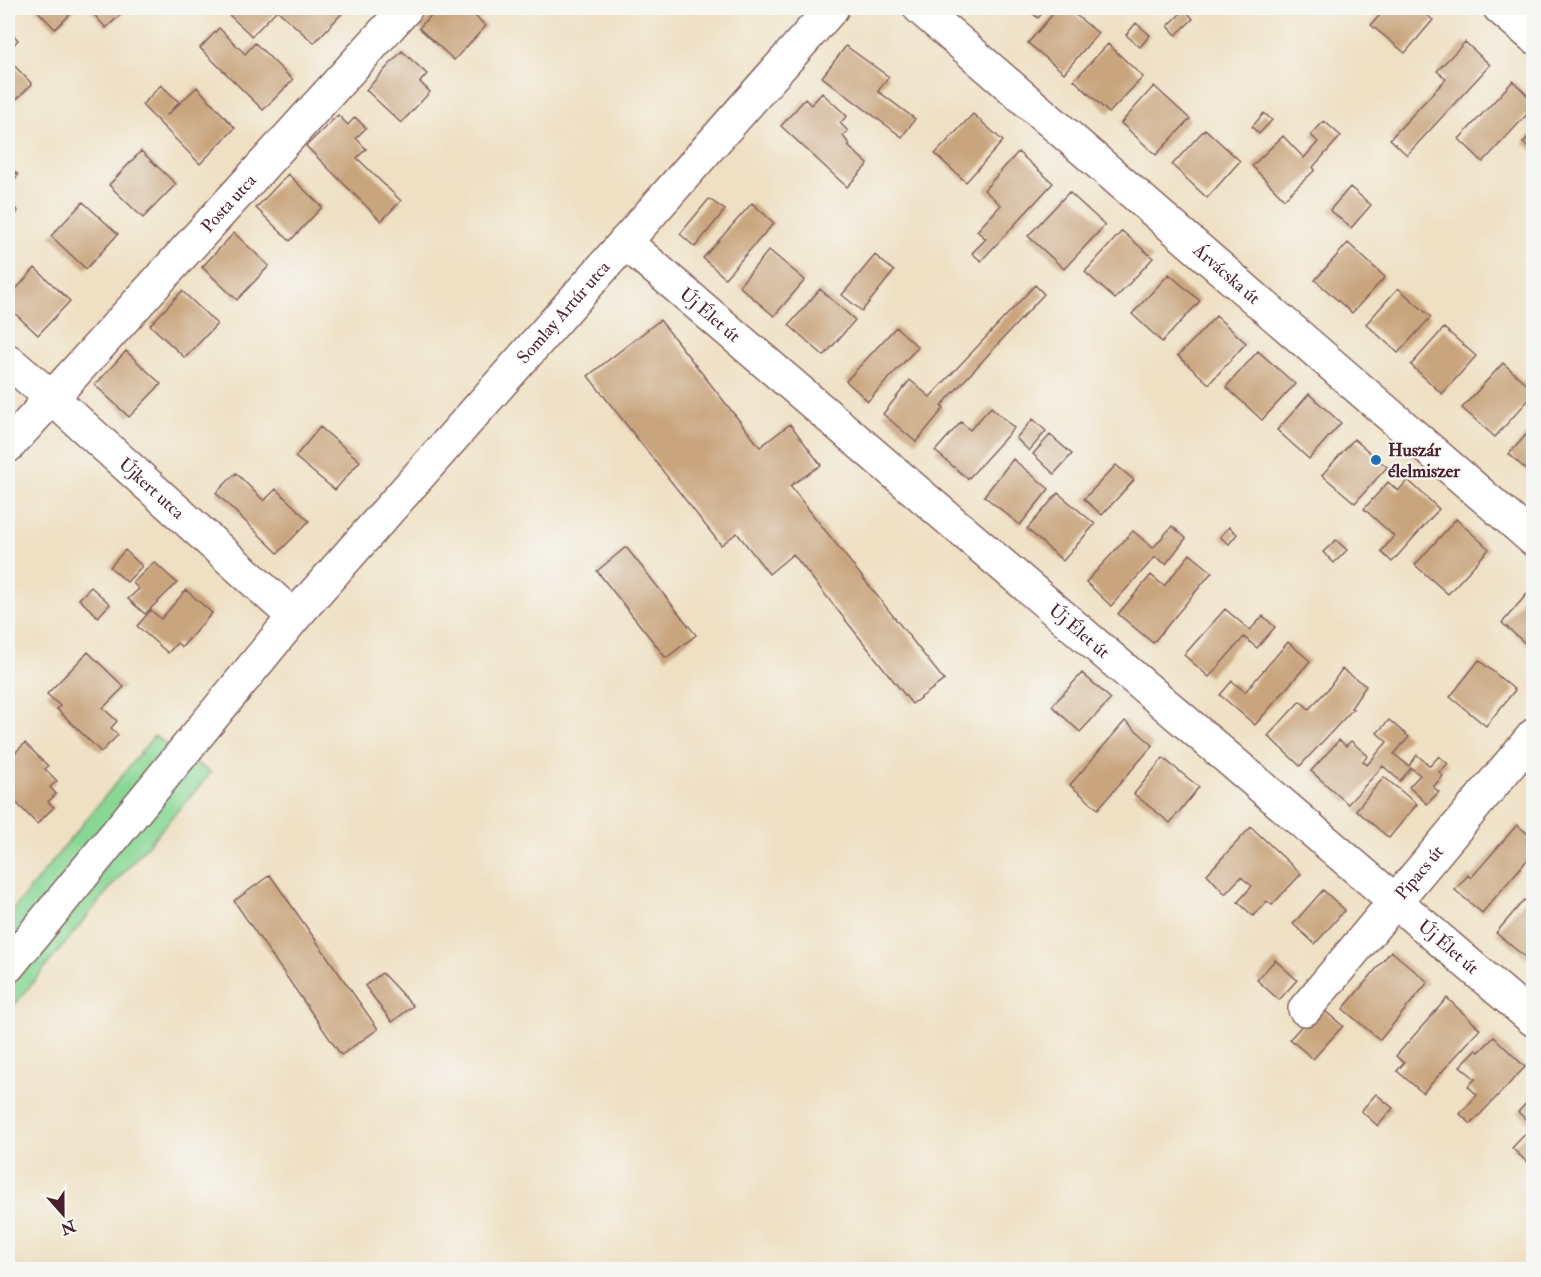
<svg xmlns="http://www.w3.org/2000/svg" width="1541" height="1277" viewBox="0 0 1541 1277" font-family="'IM FELL Double Pica',serif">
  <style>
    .green { fill: #89d795; stroke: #6a7b60; stroke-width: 1.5 }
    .building { fill: #c9a57e }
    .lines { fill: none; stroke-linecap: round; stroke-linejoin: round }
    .minor-casing { stroke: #846360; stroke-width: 36 }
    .major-casing { stroke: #846360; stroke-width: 36 }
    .minor { stroke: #fff; stroke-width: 33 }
    .major { stroke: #fff; stroke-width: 33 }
    .poi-dot { fill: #1f6fb2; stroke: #f6f6f2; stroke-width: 2 }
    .labels { text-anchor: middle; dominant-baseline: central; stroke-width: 4.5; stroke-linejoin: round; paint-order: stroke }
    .street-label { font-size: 18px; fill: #4a1f2b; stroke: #f6f6f2 }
    .poi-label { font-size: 18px; font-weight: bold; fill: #4a1f2b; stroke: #f6f6f2; text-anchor: start }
  </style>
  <rect width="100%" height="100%" fill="#f6f6f2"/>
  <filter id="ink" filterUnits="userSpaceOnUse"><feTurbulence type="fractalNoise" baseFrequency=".0167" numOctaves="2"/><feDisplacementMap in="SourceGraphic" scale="12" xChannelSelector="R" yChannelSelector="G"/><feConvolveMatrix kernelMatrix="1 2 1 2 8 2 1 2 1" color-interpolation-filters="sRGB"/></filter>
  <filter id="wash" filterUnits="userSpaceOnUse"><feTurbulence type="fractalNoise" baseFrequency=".008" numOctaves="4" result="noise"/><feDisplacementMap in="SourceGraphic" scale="24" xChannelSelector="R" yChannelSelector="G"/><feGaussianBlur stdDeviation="1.35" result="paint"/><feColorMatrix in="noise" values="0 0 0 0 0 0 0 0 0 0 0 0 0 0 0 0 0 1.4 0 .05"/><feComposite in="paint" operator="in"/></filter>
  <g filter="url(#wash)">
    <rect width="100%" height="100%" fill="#efe0c3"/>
    <!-- green -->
    <path class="green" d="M154,736L211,773L111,887L8,1013V916Z"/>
    <g id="blocks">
      <!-- building -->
      <path class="building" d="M35,8H77L55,29Z
        M93,8H128L106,28L90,10Z
        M236,8H347L314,43L277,10L252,36L229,15Z
        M438,8H466L486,26L454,60L419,28Z
        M1026,8H1047L1038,18Z
        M1058,8H1067L1098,33L1064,73L1028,43Z
        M1386,8H1418L1433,20L1405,53L1371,25Z
        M1185,9L1193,19L1176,35L1168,26Z
        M1136,23L1150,35L1140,47L1126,35Z
        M219,28L245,54L255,43L293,80L263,110L200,48Z
        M8,29L18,40L8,51Z
        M1465,42L1490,65L1407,155L1390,139L1446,79L1437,71Z
        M1108,44L1143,77L1109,113L1074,80Z
        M846,46L889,77L878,91L915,119L902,137L822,77Z
        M402,51L427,74L420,82L430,92L401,123L366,90Z
        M8,59L32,84L17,99L11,92L8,95Z
        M1513,81L1533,101V108L1483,162L1459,139Z
        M161,85L179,102L166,116L197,87L235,128L200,164L142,105Z
        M1154,86L1190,119L1156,155L1121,123Z
        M822,93L847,116L840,123L848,131L843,136L850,145L848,146L868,164L847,187L781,126L805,99L811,105Z
        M1264,113L1272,120L1259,134L1252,127Z
        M973,114L1003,141L966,182L935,154Z
        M338,115L348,125L355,117L366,128L356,138L366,149L357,158L401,201L381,221L306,146Z
        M1324,121L1341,136L1313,167L1315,170L1284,199L1252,166L1283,136L1304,158L1318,142L1311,135Z
        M1205,129L1240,161L1207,198L1172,165Z
        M1533,131V151L1523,143Z
        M141,151L176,184L143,218L109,185Z
        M1018,152L1053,183L981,261L972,253L986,239L977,231L1001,205L984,190Z
        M8,165L18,175L8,186Z
        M288,174L322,207L290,241L256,208Z
        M1350,187L1371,205L1351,228L1330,210Z
        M1069,192L1105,225L1064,269L1028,236Z
        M709,199L725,210L695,247L680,234Z
        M8,202L18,211L8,223Z
        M83,202L118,234L86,269L51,236Z
        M752,203L774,223L725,278L703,258Z
        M1122,231L1153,258L1115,299L1085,272Z
        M234,233L269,266L237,300L202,267Z
        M1348,243L1385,277L1352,313L1315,280Z
        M769,250L805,280L774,316L739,286Z
        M875,255L894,271L862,311L842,295Z
        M35,268L70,301L38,335L8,307V298Z
        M1169,274L1200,301L1162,342L1132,314Z
        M1035,285L1044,294L941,406L944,408L916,442L883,414L910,380L930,397Z
        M1398,288L1431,317L1398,353L1366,324Z
        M820,289L855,320L824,356L789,325Z
        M182,291L217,324L185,358L150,325Z
        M1216,316L1246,343L1209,384L1178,356Z
        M660,320L760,447L790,424L821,465L790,486L944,680L912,704L793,554L769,574L737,533L721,545L588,376Z
        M896,327L918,347L868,401L846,381Z
        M1444,328L1476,356L1442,394L1411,365Z
        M126,351L161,384L129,417L95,385Z
        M1258,351L1295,384L1262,420L1226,387Z
        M1503,363L1533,390V395L1495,437L1462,408Z
        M1309,394L1341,423L1309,459L1277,430Z
        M991,407L1014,428L968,479L935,451L961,422L970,430Z
        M1033,419L1046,431L1029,451L1016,438Z
        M320,427L360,461L335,490L295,457Z
        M1533,427V476L1509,454Z
        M1050,435L1072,454L1054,474L1033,454Z
        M1354,439L1387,467L1355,503L1322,475Z
        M1013,459L1049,489L1020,525L984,496Z
        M1116,465L1134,480L1102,515L1084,499Z
        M236,473L264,501L276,489L309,521L278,553L216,493Z
        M1408,480L1439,509L1392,562L1381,552L1394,536L1364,509L1388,482L1398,491Z
        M1058,493L1095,524L1063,561L1027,529Z
        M1456,519L1489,549L1448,594L1415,565Z
        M1172,526L1186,538L1166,564L1155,557L1111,606L1086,582L1133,531L1153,548Z
        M1229,527L1237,534L1229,544L1220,537Z
        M1336,540L1347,550L1334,563L1323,552Z
        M626,547L696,635L666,658L597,571Z
        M125,550L142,566L127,582L110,567Z
        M1190,554L1212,572L1153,643L1118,614L1151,575L1164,586Z
        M154,562L177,583L145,614L128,599L139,589L133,583Z
        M91,587L110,604L98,617L79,599Z
        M1533,587V650L1502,623Z
        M186,590L212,613L182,647L177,643L168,653L137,626L151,610L161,619Z
        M1225,609L1250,630L1263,616L1275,627L1257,648L1244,637L1209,677L1184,655Z
        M1288,642L1310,661L1255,725L1220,695L1232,681L1245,692Z
        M88,652L124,687L103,708L117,721L111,728L118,735L101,752L57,709L60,706L47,694Z
        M1479,660L1515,690L1486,726L1450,697Z
        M1342,669L1366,686L1351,708L1353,709L1300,766L1268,736L1300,701L1309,709L1329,688Z
        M1082,673L1111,699L1080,732L1052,706Z
        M1389,720L1409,737L1394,754L1409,766L1417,755L1430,766L1439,756L1448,764L1439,772L1443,776L1433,787L1439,792L1427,804L1409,787L1420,775L1411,768L1400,781L1383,766L1348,804L1311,771L1339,740L1346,746L1351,741L1368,756L1363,761L1367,765L1387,742L1377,733Z
        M1125,721L1153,745L1098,809L1070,785Z
        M25,743L48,766L45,769L57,781L50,787L56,794L48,802L54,807L37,824L8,794V760Z
        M1163,758L1199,787L1170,823L1134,794Z
        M1384,777L1417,804L1389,838L1356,810Z
        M1517,825L1533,838V853L1482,913L1455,890L1468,875L1471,878Z
        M1251,827L1301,874L1272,905L1267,901L1253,916L1238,902L1252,886L1241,877L1225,894L1207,874Z
        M270,875L378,1029L341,1055L234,901Z
        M1323,890L1345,910L1315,944L1293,924Z
        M1524,900L1533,907V957L1530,961L1496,933Z
        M1391,951L1428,982L1380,1040L1343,1009Z
        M1275,960L1297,980L1279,1000L1257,980Z
        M382,973L413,1006L392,1022L365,986Z
        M1447,998L1480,1029L1423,1093L1397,1071L1404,1063L1396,1056Z
        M1319,1006L1343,1026L1313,1059L1290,1039Z
        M1494,1037L1525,1067L1471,1124L1460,1114L1477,1095L1468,1086L1475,1079L1460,1066L1476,1050L1479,1052Z
        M1376,1094L1393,1108L1378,1126L1361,1111Z
        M1533,1096V1158L1528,1163L1512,1148L1533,1126L1518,1112Z"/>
    </g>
  </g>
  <g filter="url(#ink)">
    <use href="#blocks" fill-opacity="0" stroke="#846360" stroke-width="1.5"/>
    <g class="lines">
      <defs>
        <g id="minor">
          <path id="s1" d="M920,8L1534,540"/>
          <path id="s2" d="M625,242L1534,1020"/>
          <path id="s3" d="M8,361L52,398L294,617"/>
          <path id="s4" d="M8,446L406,8"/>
          <path id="s5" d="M8,966L294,617L832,8"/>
          <path id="s6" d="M1305,1009L1534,735"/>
        </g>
        <path id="major" d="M1500,8L1534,37"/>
      </defs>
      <!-- minor casing -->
      <use href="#minor" class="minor-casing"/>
      <!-- major casing -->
      <use href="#major" class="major-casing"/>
      <!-- minor -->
      <use href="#minor" class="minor"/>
      <!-- major -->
      <use href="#major" class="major"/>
    </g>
  </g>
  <!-- markers -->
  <circle class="poi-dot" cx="1376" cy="460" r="6"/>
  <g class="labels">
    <!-- street labels -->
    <g class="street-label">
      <text stroke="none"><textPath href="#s4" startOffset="328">Posta utca</textPath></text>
      <text stroke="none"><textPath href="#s1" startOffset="406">Árvácska út</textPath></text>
      <text stroke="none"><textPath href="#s5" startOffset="858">Somlay Artúr utca</textPath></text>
      <text stroke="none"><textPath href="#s2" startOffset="112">Új Élet út</textPath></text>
      <text stroke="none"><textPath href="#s3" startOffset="192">Újkert utca</textPath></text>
      <text stroke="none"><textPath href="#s2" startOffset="598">Új Élet út</textPath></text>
      <text stroke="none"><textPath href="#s6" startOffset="178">Pipacs út</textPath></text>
      <text stroke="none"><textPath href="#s2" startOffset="1084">Új Élet út</textPath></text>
    </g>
    <!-- poi labels -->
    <g class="poi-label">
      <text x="1388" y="450">Huszár<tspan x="1388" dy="21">élelmiszer</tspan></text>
    </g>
  </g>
  <!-- margin -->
  <rect width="1541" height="1277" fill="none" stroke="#f6f6f2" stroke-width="30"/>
  <!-- north arrow -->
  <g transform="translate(63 1214) rotate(159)" stroke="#f6f6f2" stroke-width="4.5" paint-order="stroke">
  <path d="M0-4.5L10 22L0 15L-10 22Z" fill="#4a1f2b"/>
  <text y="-9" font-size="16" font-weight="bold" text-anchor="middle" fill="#4a1f2b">N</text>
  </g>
</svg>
